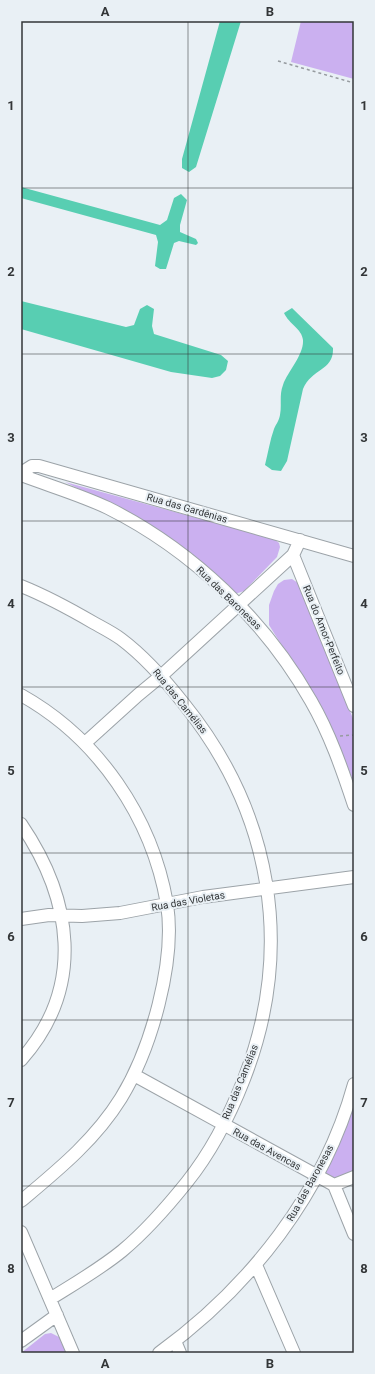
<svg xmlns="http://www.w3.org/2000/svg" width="375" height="1374" viewBox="0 0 375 1374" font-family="Roboto,sans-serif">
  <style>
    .green { fill: #cbb0f0 }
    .water { fill: #58ceb2 }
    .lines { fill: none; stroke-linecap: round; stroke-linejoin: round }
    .street-casing { stroke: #9ca3a8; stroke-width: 14 }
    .path { stroke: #969b9f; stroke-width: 1.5; stroke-dasharray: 3 3; stroke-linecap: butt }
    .street { stroke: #fff; stroke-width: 12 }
    .grid { fill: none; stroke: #333638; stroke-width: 1; stroke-opacity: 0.55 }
    .labels { text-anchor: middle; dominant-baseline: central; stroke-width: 4; stroke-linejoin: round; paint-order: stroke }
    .street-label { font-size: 10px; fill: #333638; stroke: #e9f0f5 }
    .neatline { fill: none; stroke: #333638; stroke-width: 1.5 }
    .grid-label { font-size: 13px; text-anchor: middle; font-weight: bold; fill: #333638 }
  </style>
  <rect width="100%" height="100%" fill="#e9f0f5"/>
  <!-- green -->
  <path class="green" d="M301,21H354V79L291,62Z
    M65,482L274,539L279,543L280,547L277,557L244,591L235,594L177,543L135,517Z
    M292,579L298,583L354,721V783L327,718L269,625V605L274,591L278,584L284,580Z
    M354,1102V1171L334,1179L323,1174Z
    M51,1333L59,1337L66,1353H21L45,1334Z"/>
  <!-- water -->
  <path class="water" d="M220,21H241L196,167L189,172L182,168V159Z
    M21,187L160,225L167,220L174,198L181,194L187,200L180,225V232L196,239L198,243L196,245L179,241L174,243L166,269H160L155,266L158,242L156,235L21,198Z
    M21,301L126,327L134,325L140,309L147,305L154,309L152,326L154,334L221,355L228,361L226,370L220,376L212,378L171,372L21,329Z
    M292,308L333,348C334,371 312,368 303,389L287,461L281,471L272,470L265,465C268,453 270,440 274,429C276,424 279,421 280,415C282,405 279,395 283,385C288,371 304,355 303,340C302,329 289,324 284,313Z"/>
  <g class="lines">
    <defs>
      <path id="street" d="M21,473L32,466H39L354,556
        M21,475C50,486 81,495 108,508C192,550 265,620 311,701C330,734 342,769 354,805
        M293,555L354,706
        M21,586C46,596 70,609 94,623C103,628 113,633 121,639C145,657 166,681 184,704C272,813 295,948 244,1079C230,1115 211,1152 187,1182C167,1207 146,1231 122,1251C100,1269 74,1284 50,1299
        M21,695C98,738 152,817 167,904C176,962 151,1049 121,1098C95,1140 58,1170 21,1201
        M85,743L138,695L161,676L293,555L300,540
        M21,824C72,899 86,987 21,1060
        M21,919L49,915L82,916L120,913L203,897L354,877
        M134,1075L334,1185L354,1234
        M334,1185L354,1177
        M21,1232L73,1353
        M256,1265L294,1353
        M21,1341L57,1315
        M175,1341L180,1353
        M159,1353C250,1287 324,1193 354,1084"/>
    </defs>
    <!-- street casing -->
    <use href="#street" class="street-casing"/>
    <!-- path -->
    <path class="path" d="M278,61L354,83
      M340,736L354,735"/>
    <!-- street -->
    <use href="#street" class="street"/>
  </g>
  <!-- grid -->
  <path class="grid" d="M188,21V1353M21,188H354M21,354H354M21,521H354M21,687H354M21,853H354M21,1020H354M21,1186H354"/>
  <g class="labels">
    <!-- street labels -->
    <g class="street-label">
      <text transform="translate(187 508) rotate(16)">Rua das Gardênias</text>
      <text transform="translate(229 598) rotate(44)">Rua das Baronesas</text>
      <text transform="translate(324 630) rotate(68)">Rua do Amor-Perfeito</text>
      <text transform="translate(180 701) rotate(51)">Rua das Camélias</text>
      <text transform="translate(188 901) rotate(-10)">Rua das Violetas</text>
      <text transform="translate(240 1082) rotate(-68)">Rua das Camélias</text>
      <text transform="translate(267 1149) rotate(29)">Rua das Avencas</text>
      <text transform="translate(310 1183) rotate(-61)">Rua das Baronesas</text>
    </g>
  </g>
  <!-- border -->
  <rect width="375" height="1374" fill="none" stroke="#e9f0f5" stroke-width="44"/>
  <rect x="22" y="22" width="331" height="1330" class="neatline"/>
  <g class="grid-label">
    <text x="105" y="16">A</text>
    <text x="270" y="16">B</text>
    <text x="11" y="110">1</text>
    <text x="364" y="110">1</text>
    <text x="11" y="276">2</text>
    <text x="364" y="276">2</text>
    <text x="11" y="442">3</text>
    <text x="364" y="442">3</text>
    <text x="11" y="608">4</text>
    <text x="364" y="608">4</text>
    <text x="11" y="775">5</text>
    <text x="364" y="775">5</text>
    <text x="11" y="941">6</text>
    <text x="364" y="941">6</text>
    <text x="11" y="1107">7</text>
    <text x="364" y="1107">7</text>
    <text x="11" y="1273">8</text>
    <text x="364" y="1273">8</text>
    <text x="105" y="1368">A</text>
    <text x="270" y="1368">B</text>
  </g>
</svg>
